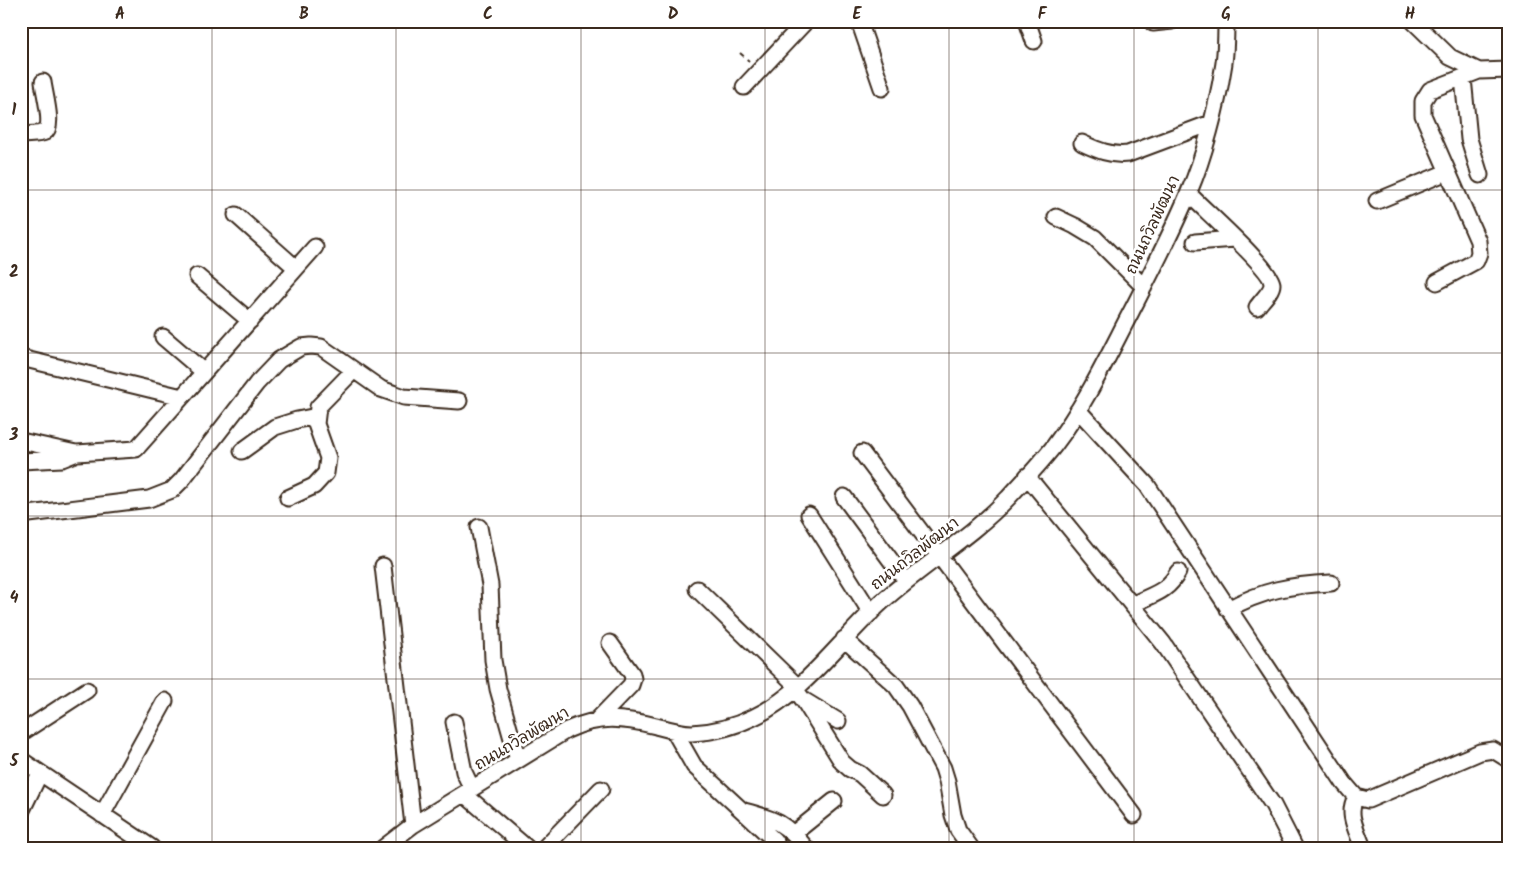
<svg xmlns="http://www.w3.org/2000/svg" width="1530" height="869" viewBox="0 0 1530 869" font-family="Kalam,'Playpen Sans Thai',sans-serif">
  <style>
    .lines { fill: none; stroke-linecap: round; stroke-linejoin: round }
    .minor-casing { stroke: #3b2a1e; stroke-width: 19 }
    .path { stroke: #3b2a1e; stroke-width: 2; stroke-dasharray: 5 4; stroke-linecap: butt }
    .minor { stroke: #fff; stroke-width: 15 }
    .grid { fill: none; stroke: #3b2a1e; stroke-width: 1; stroke-opacity: 0.55 }
    .labels { text-anchor: middle; dominant-baseline: central; stroke-width: 5; stroke-linejoin: round; paint-order: stroke }
    .street-label { font-size: 16px; fill: #3b2a1e; stroke: #fff }
    .neatline { fill: none; stroke: #3b2a1e; stroke-width: 2 }
    .grid-label { font-size: 16px; text-anchor: middle; font-weight: bold; fill: #3b2a1e }
  </style>
  <rect width="100%" height="100%" fill="#fff"/>
  <filter id="ink" filterUnits="userSpaceOnUse"><feTurbulence type="fractalNoise" baseFrequency=".02" numOctaves="2"/><feDisplacementMap in="SourceGraphic" scale="10" xChannelSelector="R" yChannelSelector="G"/><feConvolveMatrix kernelMatrix="1 2 1 2 8 2 1 2 1" color-interpolation-filters="sRGB"/></filter>
  <g filter="url(#ink)">
    <g class="lines">
      <defs>
        <path id="minor" d="M859,21L882,88
          M1027,21L1034,41
          M1413,21L1450,57L1479,71L1509,70
          M1153,23L1172,21
          M1463,78L1469,139L1480,175
          M744,87L806,21
          M21,135C28,134 39,135 45,132C54,127 44,92 43,82
          M1082,143C1097,150 1111,156 1128,154L1211,123
          M1189,194C1202,208 1272,269 1272,284C1272,291 1261,301 1257,307
          M1377,201L1447,172
          M236,215L296,268
          M1056,217L1075,226L1095,238L1144,287
          M1195,242L1235,239
          M197,276L250,321
          M1437,282L1476,261L1479,253L1478,241L1423,115V101L1430,90L1479,71
          M163,337L204,372
          M21,358L182,397
          M1078,410L1147,485L1344,783L1356,797L1368,800L1480,752L1493,750L1509,760
          M21,441L76,453
          M242,451L275,427L297,420L317,416
          M862,453L1134,815
          M21,461L62,459L77,453L136,449L315,247
          M1027,476L1163,643L1273,805L1295,848
          M844,497L906,581
          M288,498L314,486L326,473L328,458L316,424L318,407L354,370
          M21,515L149,499L172,490L181,481L257,383L279,360L301,347L311,346L321,347L381,389L404,397L459,401
          M809,515L871,613
          M479,527L490,585L493,660L498,689L518,760
          M383,566L413,825
          M697,589L798,687
          M1132,605C1152,594 1167,593 1178,572
          M1228,609C1264,590 1290,585 1331,583
          M844,639L896,686L910,706L943,768L947,781L953,815L958,830L971,848
          M795,689L804,701L842,762L850,769L860,774L883,795
          M805,701L838,721
          M598,719L631,685L633,679L632,674L610,643
          M454,722L464,772L472,789
          M674,731L694,766L774,840L779,848
          M21,733L87,690
          M21,760L152,848
          M464,794L527,848
          M1356,797C1346,814 1357,830 1363,848
          M744,811C775,819 785,823 806,848
          M21,812L40,773
          M102,815L165,701
          M793,834L834,801
          M383,848L413,825L567,730C600,715 622,718 656,726C667,729 680,733 692,733C713,732 736,726 754,717C806,692 842,637 884,600C924,564 971,537 1008,498C1023,482 1040,464 1054,446C1085,405 1107,358 1131,312C1151,273 1172,233 1189,192C1204,157 1217,107 1223,69C1226,54 1226,37 1226,21
          M544,848L601,789"/>
      </defs>
      <!-- minor casing -->
      <use href="#minor" class="minor-casing"/>
      <!-- path -->
      <path class="path" d="M740,53L749,61"/>
      <!-- minor -->
      <use href="#minor" class="minor"/>
    </g>
  </g>
  <!-- grid -->
  <path class="grid" d="M212,21V848M396,21V848M581,21V848M765,21V848M949,21V848M1134,21V848M1318,21V848M21,190H1509M21,353H1509M21,516H1509M21,679H1509"/>
  <g class="labels">
    <!-- street labels -->
    <g class="street-label">
      <text transform="translate(1153 225) rotate(-65)">ถนนถวิลพัฒนา</text>
      <text transform="translate(915 554) rotate(-38)">ถนนถวิลพัฒนา</text>
      <text transform="translate(522 739) rotate(-31)">ถนนถวิลพัฒนา</text>
    </g>
  </g>
  <!-- margin -->
  <rect width="1530" height="869" fill="none" stroke="#fff" stroke-width="55"/>
  <rect x="28" y="28" width="1474" height="814" class="neatline"/>
  <g class="grid-label">
    <text x="120" y="19">A</text>
    <text x="304" y="19">B</text>
    <text x="488" y="19">C</text>
    <text x="673" y="19">D</text>
    <text x="857" y="19">E</text>
    <text x="1042" y="19">F</text>
    <text x="1226" y="19">G</text>
    <text x="1410" y="19">H</text>
    <text x="14" y="115">1</text>
    <text x="14" y="277">2</text>
    <text x="14" y="440">3</text>
    <text x="14" y="603">4</text>
    <text x="14" y="766">5</text>
  </g>
</svg>
